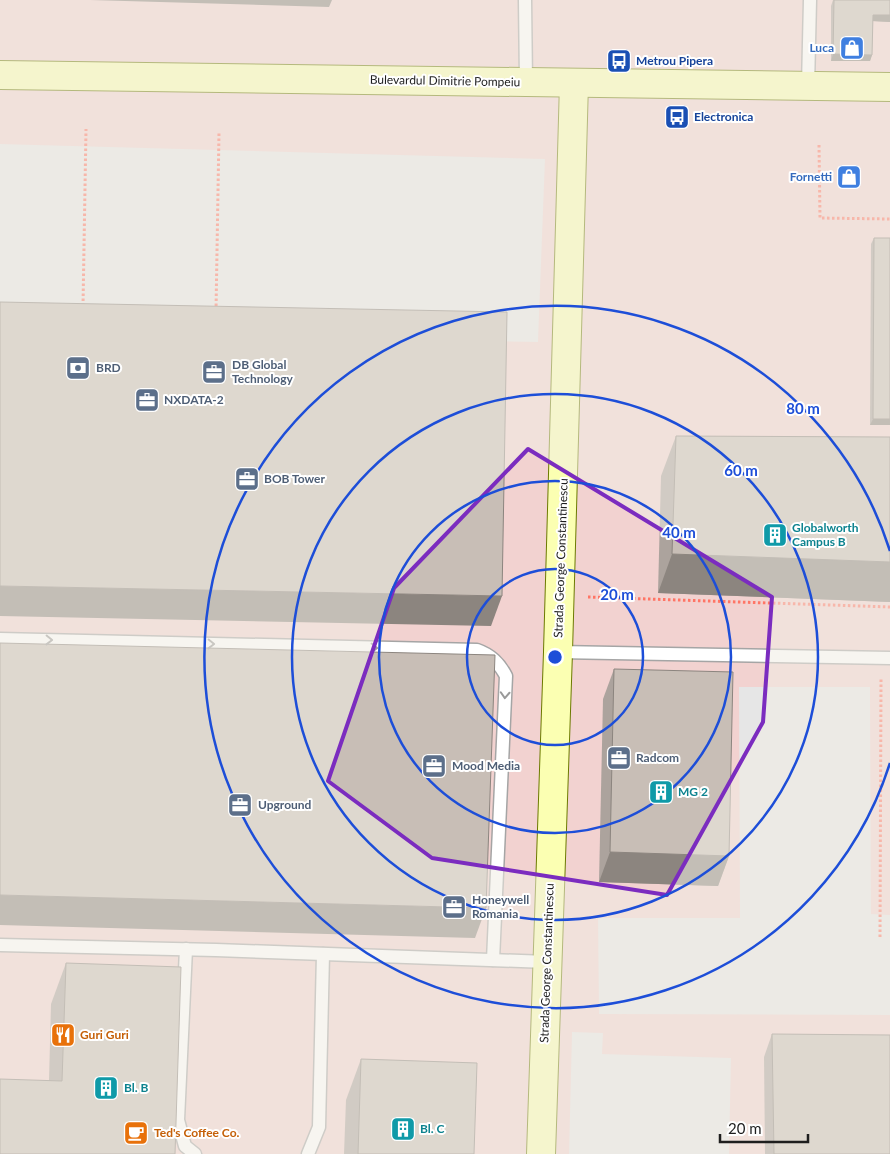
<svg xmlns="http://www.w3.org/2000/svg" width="890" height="1154" font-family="Lato,sans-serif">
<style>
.commercial{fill:#f2d2d0}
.parking{fill:#e6e6e6}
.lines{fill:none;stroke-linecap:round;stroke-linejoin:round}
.lane-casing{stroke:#a5a5a5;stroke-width:15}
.secondary-casing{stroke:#6c7a00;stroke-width:30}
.path{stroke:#ff7565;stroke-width:3;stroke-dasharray:2.5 2.5;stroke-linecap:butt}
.lane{stroke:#fff;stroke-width:12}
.secondary{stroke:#fbffb2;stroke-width:28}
.wall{fill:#aca39d}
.shaded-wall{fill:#8c857f}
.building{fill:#c8beb6;stroke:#8c857f}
.oneway{stroke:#9a9a9a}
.marked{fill:none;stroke:#7b2cbf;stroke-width:4;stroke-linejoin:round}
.ring{fill:none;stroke:#1d4ed8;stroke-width:2.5}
.labels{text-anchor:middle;stroke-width:4;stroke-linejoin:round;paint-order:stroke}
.shop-label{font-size:12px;font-weight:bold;fill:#366cbe;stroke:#fff;text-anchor:end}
.transit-label{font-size:12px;font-weight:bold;fill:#164399;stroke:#fff;text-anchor:start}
.street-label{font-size:12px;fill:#1e1e1e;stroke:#fff}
.service-label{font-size:12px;font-weight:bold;fill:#4e5e75;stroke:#fff;text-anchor:start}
.culture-label{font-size:12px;font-weight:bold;fill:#0d838f;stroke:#fff;text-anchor:start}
.food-label{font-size:12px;font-weight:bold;fill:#c56008;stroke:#fff;text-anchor:start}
.centre{fill:#1d4ed8;stroke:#fff;stroke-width:2.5}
.ring-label{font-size:15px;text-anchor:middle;font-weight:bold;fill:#1d4ed8;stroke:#fff;stroke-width:4;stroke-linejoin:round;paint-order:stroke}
</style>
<rect width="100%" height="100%" fill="#f0ece3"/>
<rect class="commercial" x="0" y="0" width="890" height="1154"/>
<g class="parking">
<polygon points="0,144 545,159 538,342 0,332"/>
<polygon points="739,687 870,687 871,914 890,915 890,1015 599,1014 598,918 740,918"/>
<polygon points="572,1032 603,1033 602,1054 731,1058 729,1154 569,1154"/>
</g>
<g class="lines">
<defs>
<g id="lane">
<polyline points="525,0 526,82"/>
<polyline points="808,86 810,0"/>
<path d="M 0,639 L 477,650 C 491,655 499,663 506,676 L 493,960"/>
<polyline points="558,652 890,658"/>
<polyline points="0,945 216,950 547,962"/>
<polyline points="186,949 178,1120 185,1146 195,1154"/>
<polyline points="308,1154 319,1127 323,954"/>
</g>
<g id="secondary">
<polyline points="0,75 890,87"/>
<polyline points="541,1154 558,652 574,83"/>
</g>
</defs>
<use href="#lane" class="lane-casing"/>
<use href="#secondary" class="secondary-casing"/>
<g class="path">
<polyline points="819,145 820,218 890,219"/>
<polyline points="83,306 86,129"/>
<polyline points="216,311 219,132"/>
<polyline points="588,597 890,607"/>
<polyline points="880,937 881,678"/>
</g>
<use href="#lane" class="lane"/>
<use href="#secondary" class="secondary"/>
</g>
<g class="wall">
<polygon points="833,0 890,0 890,22 873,21 872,55 870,61 831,61 831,6"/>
<polygon points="874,238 890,425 870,425 871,244"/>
<polygon points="676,436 890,437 890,602 658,593 661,476"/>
<polygon points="614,669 729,856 718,886 599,882 603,699"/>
<polygon points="66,963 175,1154 49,1081 51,1004"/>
<polygon points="772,1034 890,1154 765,1154 764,1057"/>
<polygon points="361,1059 474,1154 344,1154 346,1100"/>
</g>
<g class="shaded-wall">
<polygon points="90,0 332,0 329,7"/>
<polygon points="873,15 890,15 890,22 871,21"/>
<polygon points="833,54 872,55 870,61 831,61"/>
<polygon points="873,419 890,419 890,425 870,425"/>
<polygon points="672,554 890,562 890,602 658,593"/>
<polygon points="0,586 502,596 491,626 0,616"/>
<polygon points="610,852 729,856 718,886 599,882"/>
<polygon points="0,895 486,908 475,938 0,925"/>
</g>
<g class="building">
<polygon points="834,0 890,0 890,15 873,15 872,55 833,54"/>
<polygon points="874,238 890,238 890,419 873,419"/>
<polygon points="0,302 507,312 502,596 0,586"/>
<polygon points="676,436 890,437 890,562 672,554"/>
<polygon points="0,643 495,655 486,908 0,895"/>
<polygon points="614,669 733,672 729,856 610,852"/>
<polygon points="66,963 181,967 175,1154 0,1154 0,1079 62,1081"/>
<polygon points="772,1034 890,1035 890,1154 774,1154"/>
<polygon points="361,1059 477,1063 474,1154 358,1154"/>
</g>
<defs><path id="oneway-chevron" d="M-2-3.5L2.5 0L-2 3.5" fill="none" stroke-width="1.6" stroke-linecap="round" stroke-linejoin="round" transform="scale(1.25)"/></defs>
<g class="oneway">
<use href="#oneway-chevron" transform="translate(49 640) rotate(1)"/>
<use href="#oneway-chevron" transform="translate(211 644) rotate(1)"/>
<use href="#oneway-chevron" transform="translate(374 648) rotate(1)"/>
<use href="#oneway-chevron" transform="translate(505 695) rotate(93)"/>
</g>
<path d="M0 0H890V1154H0ZM 528,449 L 772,597 L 763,722 L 667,895 L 432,858 L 328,781 L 394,588 Z" fill="#f0ece3" fill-opacity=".55" fill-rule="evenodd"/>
<path class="marked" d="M 528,449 L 772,597 L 763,722 L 667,895 L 432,858 L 328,781 L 394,588 Z"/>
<g class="ring">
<circle cx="555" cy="657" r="88"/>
<circle cx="555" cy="657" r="176"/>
<circle cx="555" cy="657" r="263"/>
<path d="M890 763A351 351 0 1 1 890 551"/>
</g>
<defs>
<symbol id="shop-square" viewBox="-11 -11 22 22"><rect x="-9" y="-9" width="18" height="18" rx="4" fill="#3f7fe0" stroke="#fff"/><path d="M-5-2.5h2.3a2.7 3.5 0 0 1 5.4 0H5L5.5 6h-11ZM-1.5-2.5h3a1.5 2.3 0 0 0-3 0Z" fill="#fff"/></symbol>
<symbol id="bus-square" viewBox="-11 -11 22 22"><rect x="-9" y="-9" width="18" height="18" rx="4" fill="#1a4fb4" stroke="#fff"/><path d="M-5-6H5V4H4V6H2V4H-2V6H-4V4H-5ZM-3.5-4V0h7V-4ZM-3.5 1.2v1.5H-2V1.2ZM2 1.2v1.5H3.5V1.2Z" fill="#fff"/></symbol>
<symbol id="bank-square" viewBox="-11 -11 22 22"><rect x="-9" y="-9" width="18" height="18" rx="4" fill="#5c6f8a" stroke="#fff"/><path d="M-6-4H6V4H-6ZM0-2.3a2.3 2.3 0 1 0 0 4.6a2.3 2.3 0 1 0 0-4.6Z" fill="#fff"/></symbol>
<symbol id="office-square" viewBox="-11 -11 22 22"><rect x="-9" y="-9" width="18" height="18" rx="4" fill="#5c6f8a" stroke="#fff"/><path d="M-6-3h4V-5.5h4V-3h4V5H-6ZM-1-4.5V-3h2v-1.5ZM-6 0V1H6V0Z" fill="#fff"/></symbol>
<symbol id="building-square" viewBox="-11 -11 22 22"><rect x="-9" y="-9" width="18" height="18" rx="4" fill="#0f9aa8" stroke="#fff"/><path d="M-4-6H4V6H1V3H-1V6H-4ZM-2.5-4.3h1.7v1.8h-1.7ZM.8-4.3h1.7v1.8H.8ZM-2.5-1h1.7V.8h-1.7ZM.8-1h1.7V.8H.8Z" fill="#fff"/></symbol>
<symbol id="restaurant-square" viewBox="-11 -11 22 22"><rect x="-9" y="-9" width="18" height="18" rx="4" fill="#e8710a" stroke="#fff"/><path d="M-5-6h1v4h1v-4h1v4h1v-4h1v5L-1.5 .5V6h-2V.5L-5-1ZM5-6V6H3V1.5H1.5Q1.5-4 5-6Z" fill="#fff"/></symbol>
<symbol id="cafe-square" viewBox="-11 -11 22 22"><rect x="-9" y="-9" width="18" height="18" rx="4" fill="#e8710a" stroke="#fff"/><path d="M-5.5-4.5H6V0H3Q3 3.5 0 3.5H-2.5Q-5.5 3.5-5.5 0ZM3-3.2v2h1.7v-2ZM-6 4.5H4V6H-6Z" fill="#fff"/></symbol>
</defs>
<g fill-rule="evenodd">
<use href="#shop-square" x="838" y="34" width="28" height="28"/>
<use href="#bus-square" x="605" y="47" width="28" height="28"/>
<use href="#bus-square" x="663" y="103" width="28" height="28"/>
<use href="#shop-square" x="835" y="163" width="28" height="28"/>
<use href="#bank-square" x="64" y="354" width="28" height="28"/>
<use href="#office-square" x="200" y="358" width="28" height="28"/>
<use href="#office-square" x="133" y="386" width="28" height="28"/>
<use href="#office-square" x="233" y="465" width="28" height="28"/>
<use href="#building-square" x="761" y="521" width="28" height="28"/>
<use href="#office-square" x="605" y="744" width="28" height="28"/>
<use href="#office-square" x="420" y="752" width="28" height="28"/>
<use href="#building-square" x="647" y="778" width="28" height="28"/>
<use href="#office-square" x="226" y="791" width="28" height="28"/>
<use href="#office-square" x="440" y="893" width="28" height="28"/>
<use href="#restaurant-square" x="49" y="1021" width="28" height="28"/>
<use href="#building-square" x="92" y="1074" width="28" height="28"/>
<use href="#building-square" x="389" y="1115" width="28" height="28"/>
<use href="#cafe-square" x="122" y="1119" width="28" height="28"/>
</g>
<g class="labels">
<g class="shop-label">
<text x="834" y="52">Luca</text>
<text x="832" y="181">Fornetti</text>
</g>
<g class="transit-label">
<text x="636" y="65">Metrou Pipera</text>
<text x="694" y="121">Electronica</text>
</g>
<g class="street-label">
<text transform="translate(445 81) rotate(1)" y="4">Bulevardul Dimitrie Pompeiu</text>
<text transform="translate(561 558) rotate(-88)" y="4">Strada George Constantinescu</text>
<text transform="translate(547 963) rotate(-88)" y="4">Strada George Constantinescu</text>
</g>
<g class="service-label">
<text x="232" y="369">DB Global<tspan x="232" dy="14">Technology</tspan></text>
<text x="96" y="372">BRD</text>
<text x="164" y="404">NXDATA-2</text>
<text x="264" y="483">BOB Tower</text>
<text x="636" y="762">Radcom</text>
<text x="452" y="770">Mood Media</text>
<text x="258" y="809">Upground</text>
<text x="472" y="904">Honeywell<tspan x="472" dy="14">Romania</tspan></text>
</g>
<g class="culture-label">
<text x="792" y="532">Globalworth<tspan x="792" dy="14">Campus B</tspan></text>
<text x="678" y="796">MG 2</text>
<text x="124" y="1092">Bl. B</text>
<text x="420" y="1133">Bl. C</text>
</g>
<g class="food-label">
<text x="80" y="1039">Guri Guri</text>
<text x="154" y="1137">Ted's Coffee Co.</text>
</g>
</g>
<circle cx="555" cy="657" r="8" class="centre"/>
<g class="ring-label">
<text x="803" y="414">80 m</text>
<text x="741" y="476">60 m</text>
<text x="679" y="538">40 m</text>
<text x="617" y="600">20 m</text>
</g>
<path d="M720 1134v8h88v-8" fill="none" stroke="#1e1e1e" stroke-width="2.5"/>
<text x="728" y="1134" font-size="15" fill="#1e1e1e" stroke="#ffffff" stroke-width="4" paint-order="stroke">20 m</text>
</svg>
